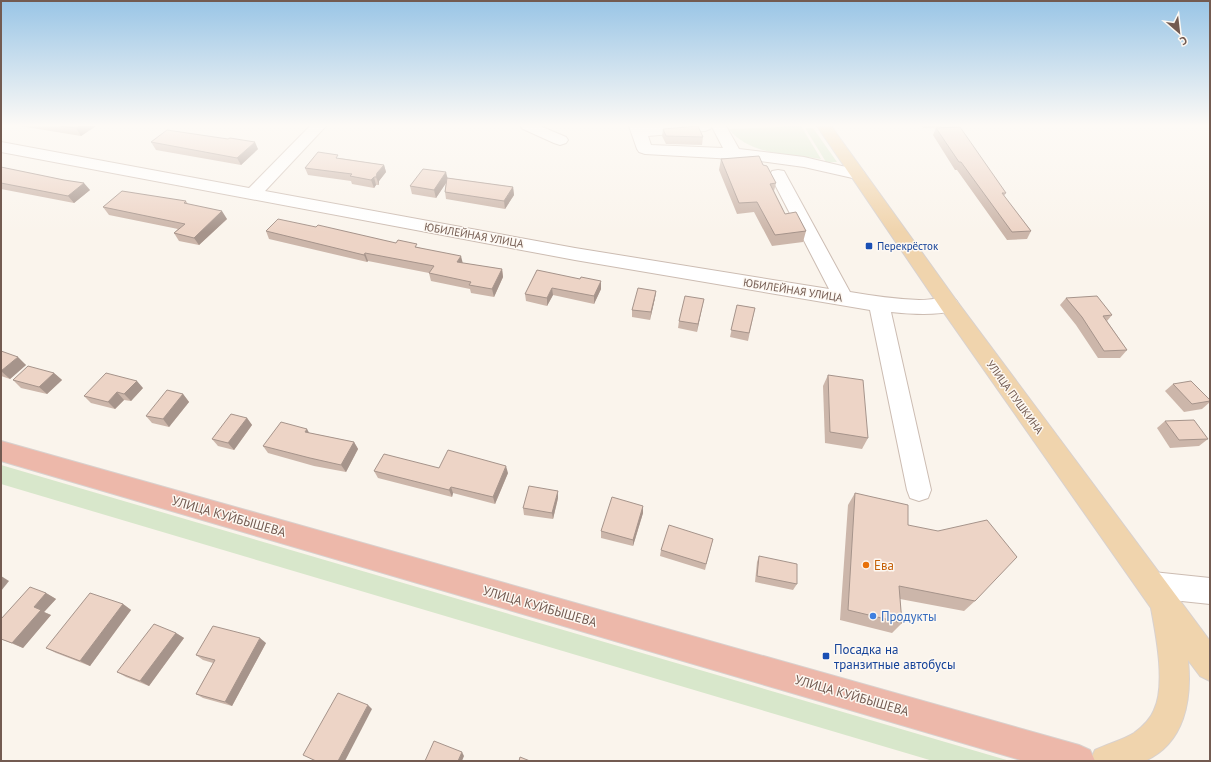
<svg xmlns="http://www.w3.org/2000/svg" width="1211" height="762" font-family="'PT Sans',sans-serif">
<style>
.green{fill:#d8e7cb}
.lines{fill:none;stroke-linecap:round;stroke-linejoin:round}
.minor-casing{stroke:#ccbcb2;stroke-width:2}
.major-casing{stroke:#d8d1ce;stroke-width:2}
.highway-casing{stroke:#d8d1ce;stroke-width:2}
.minor{fill:#fff;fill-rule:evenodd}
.major{fill:#f0d4ad;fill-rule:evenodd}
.highway{fill:#edb8aa;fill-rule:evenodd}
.wall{fill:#ccb6aa}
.shaded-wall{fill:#a6948b}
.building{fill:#edd4c6;stroke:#a6948b}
.transit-dot{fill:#1a4fb4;stroke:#fdf8f2;stroke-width:1.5}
.food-dot{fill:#e8710a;stroke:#fdf8f2;stroke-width:1.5}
.shop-dot{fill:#3f7fe0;stroke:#fdf8f2;stroke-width:1.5}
.labels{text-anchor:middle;stroke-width:3;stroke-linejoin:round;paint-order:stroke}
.street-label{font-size:11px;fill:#735b51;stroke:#fdf8f2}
.transit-label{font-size:11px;fill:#164399;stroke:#fdf8f2;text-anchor:start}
.near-street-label{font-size:13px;fill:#735b51;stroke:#fdf8f2}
.near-food-label{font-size:13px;fill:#c56008;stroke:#fdf8f2;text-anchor:start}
.near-shop-label{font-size:13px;fill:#366cbe;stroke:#fdf8f2;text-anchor:start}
.near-transit-label{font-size:13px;fill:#164399;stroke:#fdf8f2;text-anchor:start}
</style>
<rect width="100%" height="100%" fill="#faf4ec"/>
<g class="green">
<path d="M 801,126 L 821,159 C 791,155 749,155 729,129 Z"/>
<polygon points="805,128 813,128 837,162 826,162"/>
<polygon points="1,465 1010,761 933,761 1,484"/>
</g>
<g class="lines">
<defs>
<g id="minor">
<path d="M 310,126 L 326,126 L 265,191 L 575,248 L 829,289 L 770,175 L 772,171 L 778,170 L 784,171 L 850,292 C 873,296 896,299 919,300 C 931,300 944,296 956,300 L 959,305 L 956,310 C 935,316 912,314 891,312 L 931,490 L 928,498 L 919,501 L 910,498 L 907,490 L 870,310 L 575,260 L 1,152 L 1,142 L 249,188 Z"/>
<polygon points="520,126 540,126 566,137 568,140 566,143 560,145 554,143 523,129"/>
<path d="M 629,126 L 726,126 L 739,149 L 804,157 L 863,171 L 865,174 L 863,177 L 857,179 L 804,167 L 752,160 L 645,154 L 639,152 L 637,149 ZM 712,127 L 723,148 L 651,145 L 648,136 L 705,131 L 710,129 Z"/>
<polygon points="1153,572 1210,578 1210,604 1153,598 1143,594 1139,585 1143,576"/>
</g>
<path id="major" d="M 817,126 L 831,126 L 956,300 L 1210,641 L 1210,681 L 1200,676 L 1188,660 C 1192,700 1185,743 1145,761 L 1090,761 L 1095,750 C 1107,744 1123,740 1134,733 C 1142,727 1150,720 1154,710 C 1166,685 1156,635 1151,608 L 942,310 Z"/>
<polygon id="highway" points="1,441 1079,745 1090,750 1095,761 1024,761 1,461"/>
</defs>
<use href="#minor" class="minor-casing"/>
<use href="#major" class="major-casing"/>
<use href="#highway" class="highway-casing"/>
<use href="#minor" class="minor"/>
<use href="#major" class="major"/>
<use href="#highway" class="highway"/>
</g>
<g class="wall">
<polygon points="20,126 96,126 81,136"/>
<polygon points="922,126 942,126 941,127 923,128"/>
<polygon points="936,128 1006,193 1004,196 1031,231 1027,239 1007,240 957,170 955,170 933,135"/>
<polygon points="663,129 703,137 702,145 666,144 662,136"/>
<polygon points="151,142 258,149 241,165 156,150"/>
<polygon points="339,158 384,165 386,172 379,181 379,185 376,185 374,188 352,184 351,181 308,175 305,168"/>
<polygon points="721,159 763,165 776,183 774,191 785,214 806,231 803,242 772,246 754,212 737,214 719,170"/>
<polygon points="1,167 90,190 74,203 1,189"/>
<polygon points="448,178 513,187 514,195 505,209 446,199 445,192 446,183 436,198 412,194 410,186"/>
<polygon points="186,201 188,204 227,219 199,245 179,241 174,233 178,229 109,215 103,207"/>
<polygon points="266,231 396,243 418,247 462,263 502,269 503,277 494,297 471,293 470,289 431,281 429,273 368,261 367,262 269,239"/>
<polygon points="537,270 601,289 594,304 553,295 547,306 526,301 525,294"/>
<polygon points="656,291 655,298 650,320 632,317 632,310"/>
<polygon points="1066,298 1112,315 1107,321 1127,350 1120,358 1098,358 1076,325 1060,305"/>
<polygon points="704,299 697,332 678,328 679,321"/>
<polygon points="737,305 755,308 748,341 730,337"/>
<polygon points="1,351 26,365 10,379 1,376"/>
<polygon points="54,373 62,380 47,394 21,388 13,380"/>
<polygon points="828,375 868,438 862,449 825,443 823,386"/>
<polygon points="1173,384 1210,400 1210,402 1202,409 1184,412 1165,391"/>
<polygon points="143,388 131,401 124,400 115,409 91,403 84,396"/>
<polygon points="183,394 189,402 169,427 152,423 146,416"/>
<polygon points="247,418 252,425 234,450 218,446 212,439"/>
<polygon points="1165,421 1208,439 1199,446 1170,448 1157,428"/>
<polygon points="310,433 354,442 358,449 346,472 314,466 268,453 263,446"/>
<polygon points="439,468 508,473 495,504 453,493 452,497 378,478 374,471"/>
<polygon points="855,493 908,525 975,601 964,611 900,599 902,623 892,633 840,620 848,505"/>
<polygon points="558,498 553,519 524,515 523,508"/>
<polygon points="643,506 643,513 633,546 601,538 601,531"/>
<polygon points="713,539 705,570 660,556 661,550"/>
<polygon points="759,556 797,584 793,590 755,582 757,562"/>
<polygon points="46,593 56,599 44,612 51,615 23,648 1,639 1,619"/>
<polygon points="123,604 131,610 90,666 56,653 46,648"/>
<polygon points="176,633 184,638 149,686 126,677 117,672"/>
<polygon points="266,643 232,706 203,698 196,694 213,663 203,660 196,655"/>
</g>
<g class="shaded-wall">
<polygon points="80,126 96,126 81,136 76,128"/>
<polygon points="255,142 258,149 241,165 237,158"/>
<polygon points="384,165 386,172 379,181 379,185 376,177 377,173"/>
<polygon points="446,172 448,180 436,198 434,190"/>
<polygon points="374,177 376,185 374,188 371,180"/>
<polygon points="84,183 90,190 74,203 68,196"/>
<polygon points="513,187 514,195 505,209 504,201"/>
<polygon points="222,211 227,219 199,245 194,238"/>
<polygon points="365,253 368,261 367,262 364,255"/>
<polygon points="461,256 463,264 457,262"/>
<polygon points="502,269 503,277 494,297 492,289"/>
<polygon points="601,281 601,289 594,304 594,296"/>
<polygon points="552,288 553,295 547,306 547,298"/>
<polygon points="656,291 655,298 650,320 651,312"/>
<polygon points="704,299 702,307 697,332 698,324"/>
<polygon points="18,357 26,365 10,379 1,371"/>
<polygon points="54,373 62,380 47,394 39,387"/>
<polygon points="137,381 143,388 131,401 124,394"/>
<polygon points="117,392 124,400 115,409 108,402"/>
<polygon points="183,394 189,402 169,427 163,419"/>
<polygon points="247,418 252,425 234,450 228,443"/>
<polygon points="307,429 311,436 305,432"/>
<polygon points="354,442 358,449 346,472 341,465"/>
<polygon points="506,466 508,473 495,504 493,497"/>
<polygon points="451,487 453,493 452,497 449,490"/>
<polygon points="558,491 558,498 553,519 552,513"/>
<polygon points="643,506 643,513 633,546 633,540"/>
<polygon points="1,576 9,581 1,591"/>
<polygon points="46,593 56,599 44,612 51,615 23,648 12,643 34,607"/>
<polygon points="123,604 131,610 90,666 80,661"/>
<polygon points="176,633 184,638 149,686 140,681"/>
<polygon points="260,638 266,643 232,706 225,702"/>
<polygon points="368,705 372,709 345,761 338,761"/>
<polygon points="462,752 464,756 462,761 458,761"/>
</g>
<g class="building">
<polygon points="60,126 80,126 76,128"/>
<polygon points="698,126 703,137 666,136 663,129"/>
<polygon points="960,127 1006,193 1002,193 1031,231 1012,232 961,162 959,162 936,128"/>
<polygon points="167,130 228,139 230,138 255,142 237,158 151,142"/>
<polygon points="318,152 338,155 336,158 384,165 377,173 376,177 374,177 371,180 350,176 352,174 305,168"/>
<polygon points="759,156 763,165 767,166 776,183 770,184 785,214 796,212 806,231 775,235 757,202 739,203 721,159"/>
<polygon points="1,167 64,180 84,183 68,196 1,183"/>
<polygon points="423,169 446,172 434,190 410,186"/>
<polygon points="447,178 513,187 504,201 445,192"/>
<polygon points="122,191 186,201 184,203 222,211 194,238 174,233 185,224 103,207"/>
<polygon points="278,219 316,227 318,225 396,243 398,240 417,244 415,247 461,256 457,262 502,269 492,289 469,285 471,282 429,273 434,266 365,253 364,255 266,231"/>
<polygon points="537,270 580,279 581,277 601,281 594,296 552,288 547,298 525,294"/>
<polygon points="638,288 656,291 651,312 632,310"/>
<polygon points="685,296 704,299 698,324 679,321"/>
<polygon points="1097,296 1112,315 1103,316 1127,350 1104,351 1082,317 1066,298"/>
<polygon points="737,305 755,308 749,333 731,330"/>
<polygon points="1,351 18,357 1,371"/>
<polygon points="28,366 54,373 39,387 13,380"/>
<polygon points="106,373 137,381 124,394 117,392 108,402 84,396"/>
<polygon points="828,375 863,380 868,438 830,432"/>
<polygon points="1191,381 1210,400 1210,401 1192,404 1173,384"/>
<polygon points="167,390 183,394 163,419 146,416"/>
<polygon points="231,414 247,418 228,443 212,439"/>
<polygon points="1194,420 1208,439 1179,440 1165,421"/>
<polygon points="281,422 307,429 305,432 354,442 341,465 310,458 263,446"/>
<polygon points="448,450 506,466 493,497 451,487 449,490 374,471 384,454 439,468"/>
<polygon points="529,486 558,491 552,513 523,508"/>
<polygon points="855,493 908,505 908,525 938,531 987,520 1017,557 975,601 899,586 902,623 848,610"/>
<polygon points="612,497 643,506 633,540 601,531"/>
<polygon points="669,525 713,539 706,564 661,550"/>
<polygon points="759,556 797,564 797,584 757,576"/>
<polygon points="30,587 46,593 34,607 41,610 12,643 1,639 1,619"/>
<polygon points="90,593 123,604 80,661 46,648"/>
<polygon points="154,624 176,633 140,681 117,672"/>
<polygon points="213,626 260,638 225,702 196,694 215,660 196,655"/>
<polygon points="338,693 368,705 338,761 316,761 303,755"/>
<polygon points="434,741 462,752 458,761 425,761"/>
<polygon points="520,757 530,761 519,761"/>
</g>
<linearGradient id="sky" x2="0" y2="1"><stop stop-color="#99c5e6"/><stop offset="0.54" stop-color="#fdfaf6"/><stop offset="1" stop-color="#fdfaf6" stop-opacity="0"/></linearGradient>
<rect width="1211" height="232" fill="url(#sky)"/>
<g class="transit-dot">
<rect x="865" y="242" width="8" height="8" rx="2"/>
<rect x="822" y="652" width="8" height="8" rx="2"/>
</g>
<circle class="food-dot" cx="866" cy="565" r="4"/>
<circle class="shop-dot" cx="873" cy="616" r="4"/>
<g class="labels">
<g class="street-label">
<text transform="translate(474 235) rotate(10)" y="4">ЮБИЛЕЙНАЯ УЛИЦА</text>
<text transform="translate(793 290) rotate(9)" y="4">ЮБИЛЕЙНАЯ УЛИЦА</text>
<text transform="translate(1015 397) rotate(54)" y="4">УЛИЦА ПУШКИНА</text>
</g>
<g class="transit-label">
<text x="877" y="250">Перекрёсток</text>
</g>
<g class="near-street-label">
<text transform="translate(229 516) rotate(16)" y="5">УЛИЦА КУЙБЫШЕВА</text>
<text transform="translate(540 606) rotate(16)" y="5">УЛИЦА КУЙБЫШЕВА</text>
<text transform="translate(852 695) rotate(16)" y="5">УЛИЦА КУЙБЫШЕВА</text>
</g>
<g class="near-food-label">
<text x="874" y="570">Ева</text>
</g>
<g class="near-shop-label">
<text x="881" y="621">Продукты</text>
</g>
<g class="near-transit-label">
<text x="834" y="654">Посадка на<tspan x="834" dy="15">транзитные автобусы</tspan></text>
</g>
</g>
<rect width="1211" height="762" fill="none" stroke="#735b51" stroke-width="4"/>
<g transform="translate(1179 32) rotate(152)" stroke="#fdf8f2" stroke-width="3" paint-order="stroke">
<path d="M0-3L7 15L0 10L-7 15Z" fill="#735b51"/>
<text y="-6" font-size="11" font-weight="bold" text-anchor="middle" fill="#735b51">С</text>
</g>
</svg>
